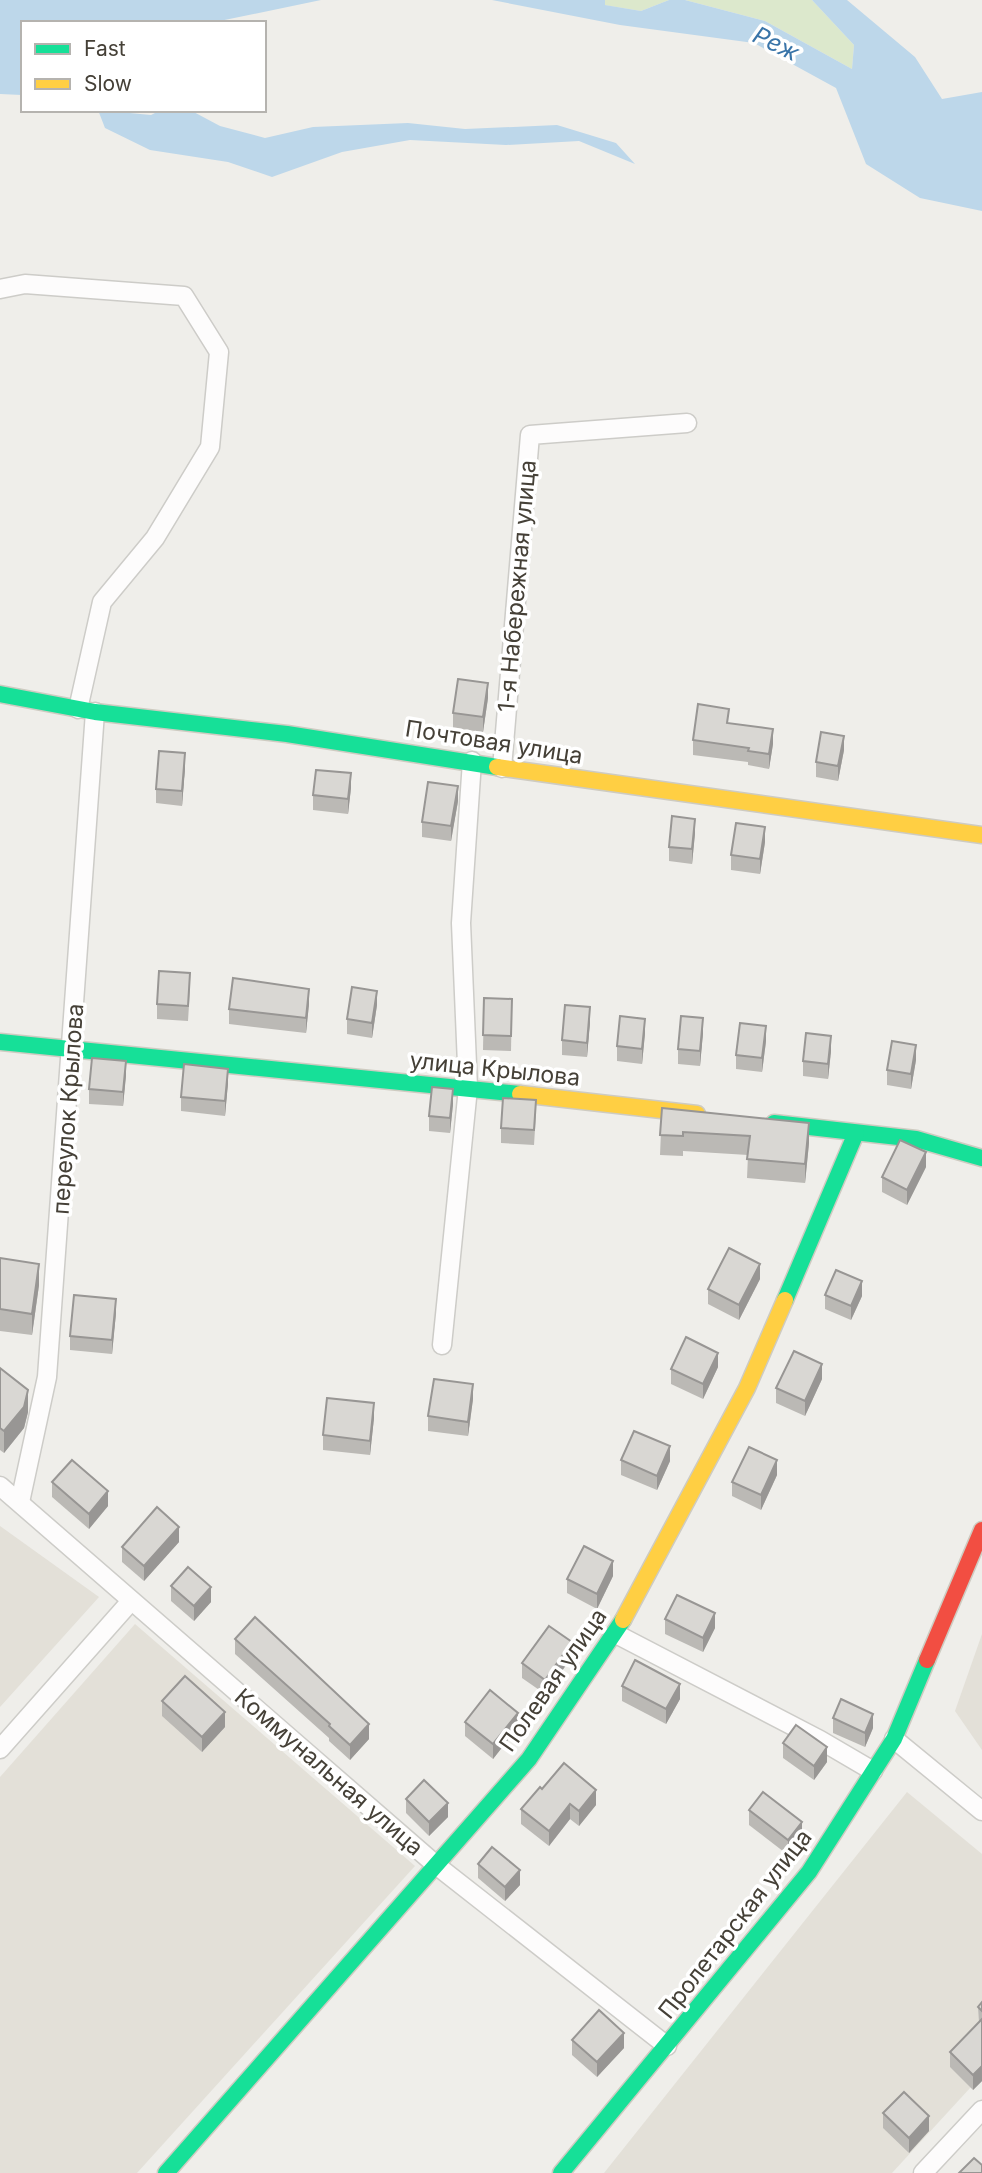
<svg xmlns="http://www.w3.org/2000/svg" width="982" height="2173" font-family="Inter,sans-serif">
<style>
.residential{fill:#e3e0d8}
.green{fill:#dce8cc}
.water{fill:#bdd7ea}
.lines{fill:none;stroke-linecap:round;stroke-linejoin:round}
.street-casing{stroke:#cdccc8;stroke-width:21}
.fast-casing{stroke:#cecbc1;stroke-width:19}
.slow-casing{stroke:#cecbc1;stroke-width:19}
.jam-casing{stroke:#cecbc1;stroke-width:19}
.street{stroke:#fdfcfc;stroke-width:18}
.fast{stroke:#16e098;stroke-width:16}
.slow{stroke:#ffcf43;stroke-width:16}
.jam{stroke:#f24e42;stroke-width:16}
.wall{fill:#bbb9b5}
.shaded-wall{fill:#989694}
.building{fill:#d9d7d3;stroke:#989694;stroke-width:2}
.labels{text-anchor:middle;stroke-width:7;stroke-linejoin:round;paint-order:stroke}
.street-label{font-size:23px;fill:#454037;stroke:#fff}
.water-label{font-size:24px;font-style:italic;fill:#3974a8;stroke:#fff}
</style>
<rect width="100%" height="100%" fill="#efeeea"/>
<g class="residential">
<polygon points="0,1526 99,1597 0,1707"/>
<polygon points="135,1624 415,1866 137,2173 0,2173 0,1777"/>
<polygon points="982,1634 982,1750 955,1711"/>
<polygon points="907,1792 982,1854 982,2075 892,2173 604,2173"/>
</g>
<g class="green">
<polygon points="605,0 669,0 641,11 604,5"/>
<polygon points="685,0 812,0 854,45 852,69 765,21"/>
</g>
<g class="water">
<polygon points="0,0 321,0 210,23 23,23 22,95 0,94"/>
<polygon points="492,0 605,0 605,5 641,11 669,0 685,0 765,21 852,69 854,45 812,0 847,0 915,57 942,99 982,92 982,211 920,198 866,164 836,88 754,43 620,25"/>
<polygon points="98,110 151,115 161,110 190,110 220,126 265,138 313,127 408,123 465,129 557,125 616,143 635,164 579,141 506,145 410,140 342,152 272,177 228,162 150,150 105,128"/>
</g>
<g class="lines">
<defs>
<g id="street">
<polyline points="0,289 25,284 184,296 219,352 210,447 155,538 102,602 78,709"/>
<polyline points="502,768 530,435 687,423"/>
<polyline points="442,1345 468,1088 461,923 472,761"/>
<polyline points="0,1486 436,1865 667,2046"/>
<polyline points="20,1502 47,1377 95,712"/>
<polyline points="616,1634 820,1740 873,1771"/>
<polyline points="894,1739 982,1811"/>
<polyline points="0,1749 131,1601"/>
<polyline points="923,2173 982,2110"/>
</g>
<g id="fast">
<polyline points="0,694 95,712 287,734 497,767"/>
<polyline points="0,1042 520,1094"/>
<polyline points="774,1123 916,1139 982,1158"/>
<polyline points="785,1300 856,1133"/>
<polyline points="166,2173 529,1759 623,1620"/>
<polyline points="561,2173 809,1872 894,1739 927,1660"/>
</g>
<g id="slow">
<polyline points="497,767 982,835"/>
<polyline points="520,1094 697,1114"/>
<polyline points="623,1620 747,1388 785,1300"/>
</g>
<polyline id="jam" points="927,1660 982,1530"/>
</defs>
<use href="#street" class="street-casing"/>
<use href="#fast" class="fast-casing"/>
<use href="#slow" class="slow-casing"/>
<use href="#jam" class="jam-casing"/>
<use href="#street" class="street"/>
<use href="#fast" class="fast"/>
<use href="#slow" class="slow"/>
<use href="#jam" class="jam"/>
</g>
<g class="wall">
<polygon points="488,698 483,732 453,728 453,713"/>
<polygon points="729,723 773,744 769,769 748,765 748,762 693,755 693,740"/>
<polygon points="844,750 838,781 816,777 816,762"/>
<polygon points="185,768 182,806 156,803 156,789"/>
<polygon points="351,788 348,814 313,810 313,795"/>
<polygon points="458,801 451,841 422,837 422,822"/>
<polygon points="695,833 692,864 669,861 669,847"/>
<polygon points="765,842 760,874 731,870 731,855"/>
<polygon points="190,988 188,1021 157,1019 157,1004"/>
<polygon points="484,998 512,999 511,1051 483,1050"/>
<polygon points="309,1004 306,1033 229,1024 229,1009"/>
<polygon points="377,1005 372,1038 347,1034 347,1019"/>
<polygon points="590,1022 587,1057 562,1055 562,1040"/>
<polygon points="645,1033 642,1064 617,1061 617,1046"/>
<polygon points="703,1033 700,1066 678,1064 678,1049"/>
<polygon points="766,1041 762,1072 736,1069 736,1055"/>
<polygon points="831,1051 828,1079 803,1076 803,1061"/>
<polygon points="916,1060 911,1089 887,1085 887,1070"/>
<polygon points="126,1075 123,1106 89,1104 89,1089"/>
<polygon points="228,1083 225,1116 181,1111 181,1097"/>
<polygon points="453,1104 450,1133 429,1131 429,1116"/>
<polygon points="662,1108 809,1143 805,1183 747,1178 748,1155 683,1151 683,1156 660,1155"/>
<polygon points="536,1114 534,1145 501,1143 501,1128"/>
<polygon points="926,1167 907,1205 882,1192 882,1177"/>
<polygon points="0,1258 39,1285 32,1335 0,1331"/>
<polygon points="760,1279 739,1320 708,1304 708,1289"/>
<polygon points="825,1295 862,1296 851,1320 825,1309"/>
<polygon points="116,1313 112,1354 70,1350 70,1336"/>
<polygon points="718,1367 703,1399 671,1384 671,1369"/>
<polygon points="0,1368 28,1412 24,1428 4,1453 0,1450"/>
<polygon points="822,1379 805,1416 776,1403 776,1388"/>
<polygon points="473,1399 468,1436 428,1431 428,1416"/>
<polygon points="374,1418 370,1455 323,1450 323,1435"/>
<polygon points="621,1460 670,1461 657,1490 621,1475"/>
<polygon points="777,1475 761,1510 732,1496 732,1482"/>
<polygon points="52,1482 108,1506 89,1529 52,1497"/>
<polygon points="179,1542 144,1581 122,1562 122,1547"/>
<polygon points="613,1576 597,1609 567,1593 567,1579"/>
<polygon points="171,1586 211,1602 194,1621 171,1601"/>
<polygon points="665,1619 715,1628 703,1652 665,1634"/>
<polygon points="235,1639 369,1739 350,1760 329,1741 329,1738 235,1654"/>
<polygon points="572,1657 545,1694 522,1678 522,1663"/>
<polygon points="622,1686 680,1699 666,1724 622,1701"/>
<polygon points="162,1701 225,1727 202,1752 162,1716"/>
<polygon points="833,1718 873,1728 865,1747 833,1733"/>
<polygon points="465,1722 518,1727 493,1759 465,1736"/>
<polygon points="783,1743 827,1762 814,1780 783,1758"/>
<polygon points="542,1789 596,1805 579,1826 570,1819 549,1846 521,1824 521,1809"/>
<polygon points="406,1799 448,1817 429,1836 406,1813"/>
<polygon points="749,1810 802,1836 788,1855 749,1825"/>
<polygon points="478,1864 520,1885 505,1901 478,1878"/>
<polygon points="982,2002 982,2081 973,2090 950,2067 950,2052 979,2022 978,2007"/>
<polygon points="572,2040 624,2048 597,2077 572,2055"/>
<polygon points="883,2113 929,2131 909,2153 883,2128"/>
</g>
<g class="shaded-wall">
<polygon points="488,683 488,698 483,732 483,717"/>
<polygon points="773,729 773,744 769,769 769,754"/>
<polygon points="844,736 844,750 838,781 838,766"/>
<polygon points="185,753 185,768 182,806 182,791"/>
<polygon points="351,773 351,788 348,814 348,799"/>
<polygon points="458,786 458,801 451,841 451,826"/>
<polygon points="695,819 695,833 692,864 692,849"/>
<polygon points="765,827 765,842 760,874 760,859"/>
<polygon points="309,989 309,1004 306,1033 306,1018"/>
<polygon points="377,991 377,1005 372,1038 372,1023"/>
<polygon points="590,1007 590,1022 587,1057 587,1043"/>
<polygon points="703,1018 703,1033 700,1066 700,1051"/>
<polygon points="645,1019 645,1033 642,1064 642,1049"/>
<polygon points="766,1026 766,1041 762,1072 762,1058"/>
<polygon points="831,1036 831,1051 828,1079 828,1064"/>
<polygon points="916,1045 916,1060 911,1089 911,1074"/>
<polygon points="126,1061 126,1075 123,1106 123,1092"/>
<polygon points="228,1069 228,1083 225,1116 225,1101"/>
<polygon points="453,1089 453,1104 450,1133 450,1118"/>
<polygon points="809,1123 809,1143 805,1183 805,1164"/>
<polygon points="926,1152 926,1167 907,1205 907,1190"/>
<polygon points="39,1264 39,1285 32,1335 32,1314"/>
<polygon points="760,1264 760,1279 739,1320 739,1305"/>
<polygon points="862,1281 862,1296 851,1320 851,1306"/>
<polygon points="116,1299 116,1313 112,1354 112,1340"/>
<polygon points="718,1353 718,1367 703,1399 703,1384"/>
<polygon points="822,1364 822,1379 805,1416 805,1401"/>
<polygon points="473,1384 473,1399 468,1436 468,1422"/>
<polygon points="28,1390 28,1412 24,1428 4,1453 4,1431"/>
<polygon points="374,1403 374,1418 370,1455 370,1441"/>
<polygon points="670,1446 670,1461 657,1490 657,1476"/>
<polygon points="777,1460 777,1475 761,1510 761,1495"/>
<polygon points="108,1491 108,1506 89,1529 89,1514"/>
<polygon points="179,1527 179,1542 144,1581 144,1566"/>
<polygon points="613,1561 613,1576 597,1609 597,1594"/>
<polygon points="211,1587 211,1602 194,1621 194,1606"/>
<polygon points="715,1613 715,1628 703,1652 703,1638"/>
<polygon points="572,1642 572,1657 545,1694 545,1680"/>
<polygon points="680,1684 680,1699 666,1724 666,1709"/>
<polygon points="225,1712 225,1727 202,1752 202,1737"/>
<polygon points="518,1713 518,1727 493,1759 493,1744"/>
<polygon points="873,1714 873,1728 865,1747 865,1733"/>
<polygon points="369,1724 369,1739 350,1760 350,1745"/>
<polygon points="827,1747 827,1762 814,1780 814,1766"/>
<polygon points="596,1790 596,1805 579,1826 579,1811"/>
<polygon points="448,1803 448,1817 429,1836 429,1822"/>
<polygon points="570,1804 570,1819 549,1846 549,1831"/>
<polygon points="802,1822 802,1836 788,1855 788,1840"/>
<polygon points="520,1870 520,1885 505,1901 505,1887"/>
<polygon points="624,2033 624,2048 597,2077 597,2062"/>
<polygon points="982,2066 982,2081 973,2090 973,2075"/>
<polygon points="929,2116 929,2131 909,2153 909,2138"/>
</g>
<g class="building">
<polygon points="458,679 488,683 483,717 453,713"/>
<polygon points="698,704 729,709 727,723 773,729 769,754 748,751 749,748 693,740"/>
<polygon points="821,732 844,736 838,766 816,762"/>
<polygon points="159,751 185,753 182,791 156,789"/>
<polygon points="316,770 351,773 348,799 313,795"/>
<polygon points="428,782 458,786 451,826 422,822"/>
<polygon points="672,816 695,819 692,849 669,847"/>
<polygon points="736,823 765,827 760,859 731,855"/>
<polygon points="159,971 190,973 188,1006 157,1004"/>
<polygon points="233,978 309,989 306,1018 229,1009"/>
<polygon points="352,987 377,991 372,1023 347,1019"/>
<polygon points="484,998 512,999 511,1036 483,1035"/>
<polygon points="565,1005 590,1007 587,1043 562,1040"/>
<polygon points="620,1016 645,1019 642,1049 617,1046"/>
<polygon points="681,1016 703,1018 700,1051 678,1049"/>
<polygon points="740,1023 766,1026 762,1058 736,1055"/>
<polygon points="806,1033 831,1036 828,1064 803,1061"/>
<polygon points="892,1041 916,1045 911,1074 887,1070"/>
<polygon points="92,1058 126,1061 123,1092 89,1089"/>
<polygon points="184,1064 228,1069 225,1101 181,1097"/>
<polygon points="432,1087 453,1089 450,1118 429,1116"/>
<polygon points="503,1098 536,1100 534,1130 501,1128"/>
<polygon points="662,1108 809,1123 805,1164 747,1159 750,1136 683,1132 683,1136 660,1135"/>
<polygon points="900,1140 926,1152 907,1190 882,1177"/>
<polygon points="729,1248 760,1264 739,1305 708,1289"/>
<polygon points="0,1258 39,1264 32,1314 0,1309"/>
<polygon points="836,1270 862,1281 851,1306 825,1295"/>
<polygon points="74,1295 116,1299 112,1340 70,1336"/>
<polygon points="686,1337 718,1353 703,1384 671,1369"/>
<polygon points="794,1351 822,1364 805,1401 776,1388"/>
<polygon points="0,1368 28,1390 24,1407 4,1431 0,1428"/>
<polygon points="434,1379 473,1384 468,1422 428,1416"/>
<polygon points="327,1398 374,1403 370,1441 323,1435"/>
<polygon points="634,1431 670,1446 657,1476 621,1460"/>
<polygon points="749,1447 777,1460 761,1495 732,1482"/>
<polygon points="72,1460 108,1491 89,1514 52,1482"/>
<polygon points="157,1507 179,1527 144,1566 122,1547"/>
<polygon points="584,1546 613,1561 597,1594 567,1579"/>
<polygon points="188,1567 211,1587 194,1606 171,1586"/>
<polygon points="677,1595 715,1613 703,1638 665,1619"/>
<polygon points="255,1617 369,1724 350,1745 329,1726 330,1724 235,1639"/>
<polygon points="549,1626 572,1642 545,1680 522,1663"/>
<polygon points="635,1660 680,1684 666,1709 622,1686"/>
<polygon points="185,1676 225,1712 202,1737 162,1701"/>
<polygon points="490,1690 518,1713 493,1744 465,1722"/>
<polygon points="841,1699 873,1714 865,1733 833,1718"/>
<polygon points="796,1725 827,1747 814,1766 783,1743"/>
<polygon points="564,1763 596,1790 579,1811 570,1804 549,1831 521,1809 540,1787 542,1789"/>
<polygon points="424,1780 448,1803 429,1822 406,1799"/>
<polygon points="763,1792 802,1822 788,1840 749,1810"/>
<polygon points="492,1847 520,1870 505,1887 478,1864"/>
<polygon points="982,2002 982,2011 978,2007"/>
<polygon points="599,2010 624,2033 597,2062 572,2040"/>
<polygon points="982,2019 982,2066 973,2075 950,2052"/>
<polygon points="904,2092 929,2116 909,2138 883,2113"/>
<polygon points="974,2158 982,2165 982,2173 959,2173"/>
</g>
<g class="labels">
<g class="street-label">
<text transform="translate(517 586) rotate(-85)" y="8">1-я Набережная улица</text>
<text transform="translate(494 742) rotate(9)" y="8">Почтовая улица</text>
<text transform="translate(495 1069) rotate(6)" y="8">улица Крылова</text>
<text transform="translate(68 1109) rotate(-86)" y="8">переулок Крылова</text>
<text transform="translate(553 1680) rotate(-55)" y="8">Полевая улица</text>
<text transform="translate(329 1772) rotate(41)" y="8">Коммунальная улица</text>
<text transform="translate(735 1924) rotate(-52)" y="8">Пролетарская улица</text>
</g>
<g class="water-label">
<text transform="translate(776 44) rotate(26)" y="8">Реж</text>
</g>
</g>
<rect x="21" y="21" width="245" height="91" fill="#ffffff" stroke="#b5b3af" stroke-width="2"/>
<rect x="35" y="44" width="35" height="10" fill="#16e098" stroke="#b5b3af" stroke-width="2"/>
<text x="84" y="56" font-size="21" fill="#454037">Fast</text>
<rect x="35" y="79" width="35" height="10" fill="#ffcf43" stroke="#b5b3af" stroke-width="2"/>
<text x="84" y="91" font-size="21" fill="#454037">Slow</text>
</svg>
